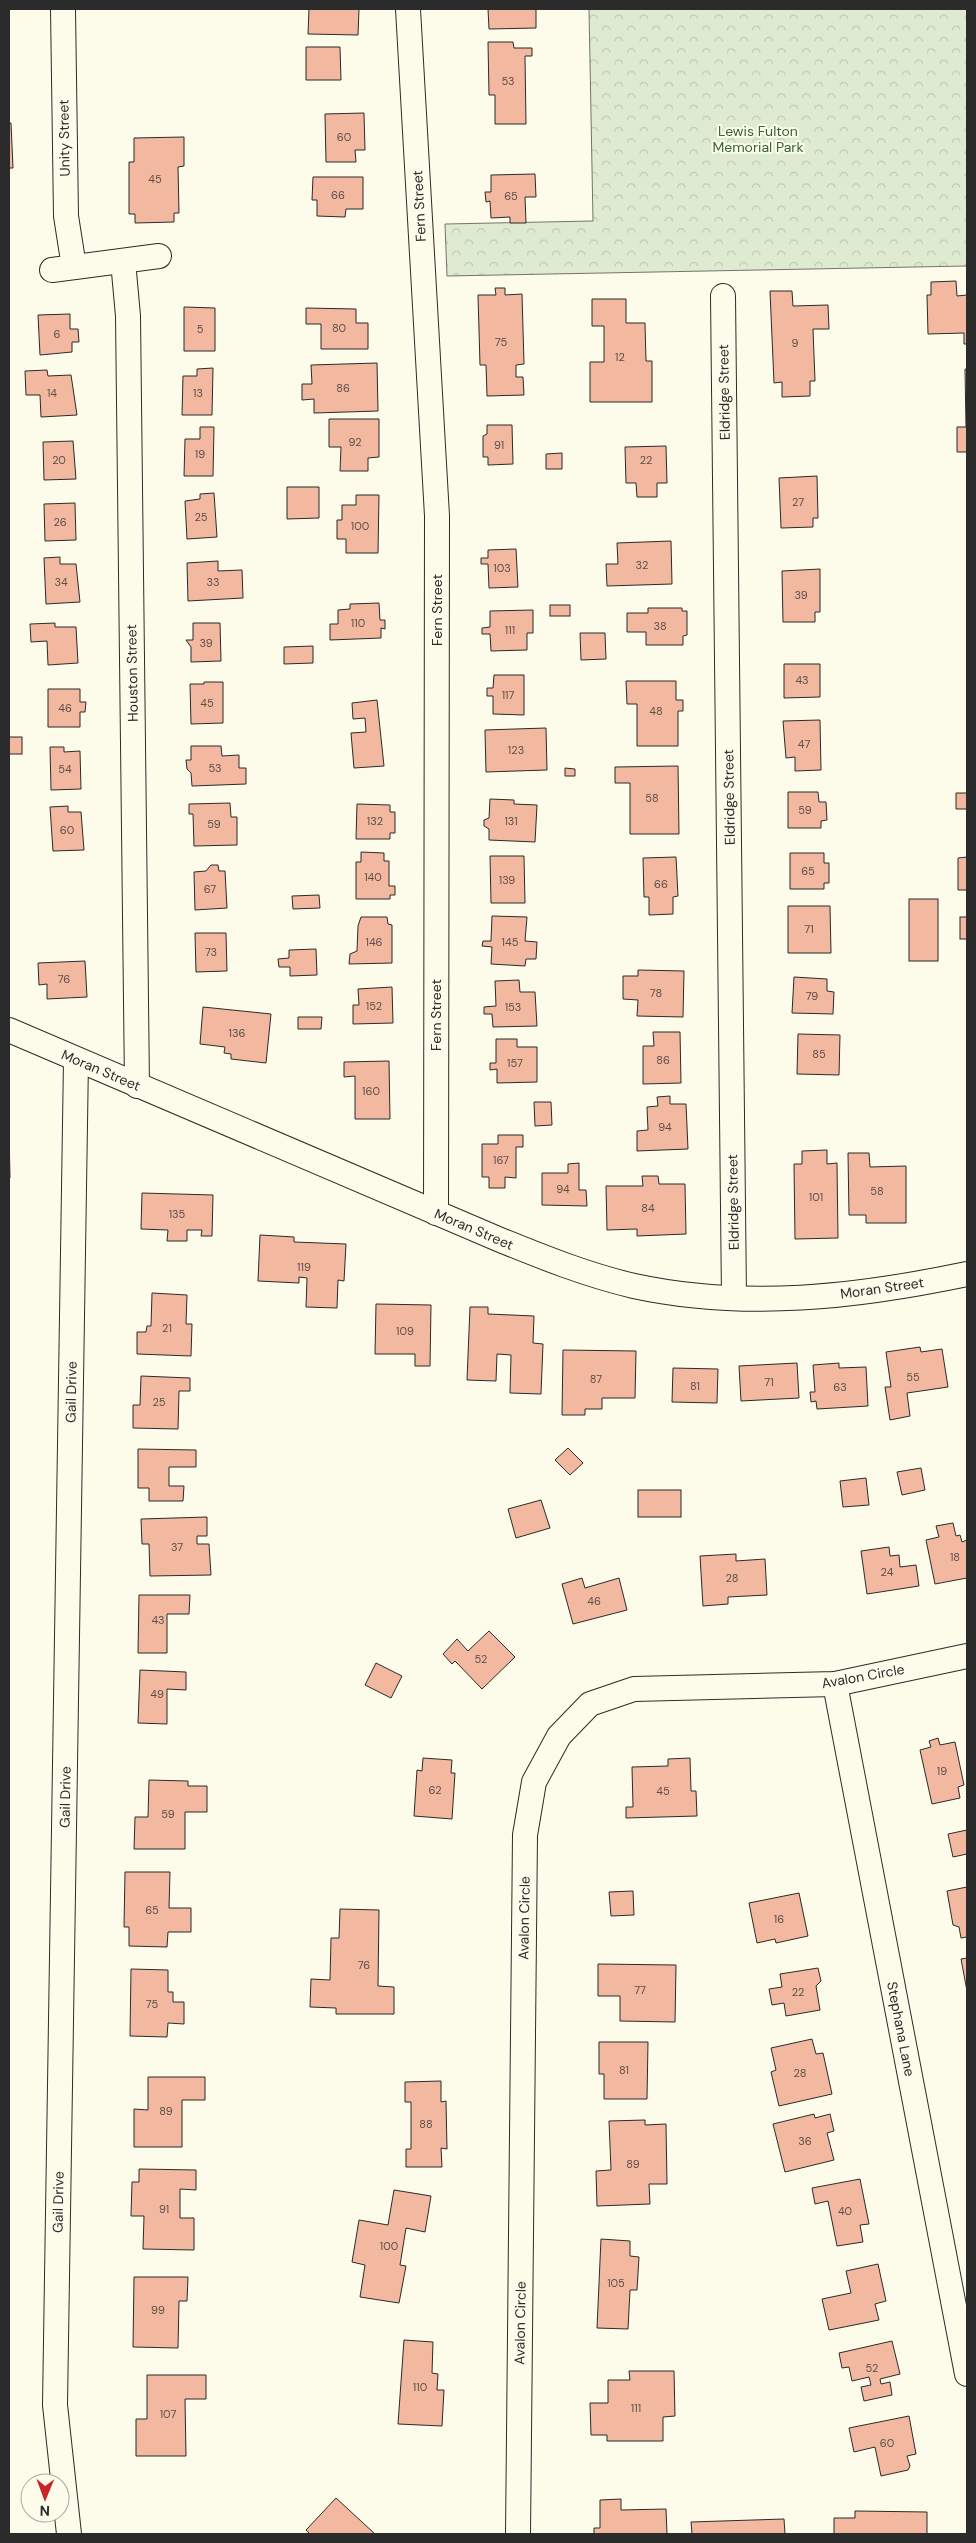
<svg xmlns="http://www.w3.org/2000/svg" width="976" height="2543" font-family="'DM Sans',sans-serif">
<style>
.park{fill:url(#park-crowns);stroke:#74746e}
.building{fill:#f2b8a0;stroke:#2b2b2b}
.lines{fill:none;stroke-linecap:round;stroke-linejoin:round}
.minor-casing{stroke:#2b2b2b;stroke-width:26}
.minor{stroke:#fdfbea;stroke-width:24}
.labels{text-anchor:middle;stroke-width:4;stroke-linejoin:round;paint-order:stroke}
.number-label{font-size:11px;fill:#5d4e48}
.park-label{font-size:14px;fill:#34623c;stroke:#fdfbea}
.street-label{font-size:14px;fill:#2b2b2b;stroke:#fdfbea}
</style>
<defs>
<pattern id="park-crowns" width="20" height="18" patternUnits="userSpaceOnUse" patternTransform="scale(1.25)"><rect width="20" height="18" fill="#deebd1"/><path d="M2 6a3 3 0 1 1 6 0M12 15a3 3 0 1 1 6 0" fill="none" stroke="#bfcab4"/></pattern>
</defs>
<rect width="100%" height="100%" fill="#fdfbea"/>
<polygon class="park" points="589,9 967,9 967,266 447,276 445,224 593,221"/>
<g class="building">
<polygon points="309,9 359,9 358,35 308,34"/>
<polygon points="488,9 536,9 536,28 489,29"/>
<polygon points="488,42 513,42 514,48 532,48 532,56 525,56 526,124 495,124 495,95 489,95"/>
<polygon points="306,47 340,47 341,80 306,80"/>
<polygon points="364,113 365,150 355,150 356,162 326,162 325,114"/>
<polygon points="9,123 11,123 13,168 9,168"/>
<polygon points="184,137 184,166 178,167 179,213 174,213 174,222 135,223 135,214 129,214 129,162 134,162 134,138"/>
<polygon points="535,174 536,197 525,197 526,223 510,223 510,217 491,218 490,201 486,202 485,192 491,192 491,175"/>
<polygon points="313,177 363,177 363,209 346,209 345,217 317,216 317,200 312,200"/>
<polygon points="956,281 957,296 967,295 967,344 964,344 964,333 928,334 927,295 931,295 931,282"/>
<polygon points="495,288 505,288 505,295 522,294 524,364 516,365 516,377 523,377 524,395 487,396 486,365 480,365 478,295 496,295"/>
<polygon points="770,291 792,291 793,306 828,305 829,329 813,329 815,381 810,381 810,396 782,397 782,382 774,383"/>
<polygon points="592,299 626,299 626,323 645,323 646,361 652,361 652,402 590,402 590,362 604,362 604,326 592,326"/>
<polygon points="184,307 215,308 215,351 184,351"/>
<polygon points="306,308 356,309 356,323 368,323 368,349 321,349 321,324 306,324"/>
<polygon points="70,314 70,329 78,329 79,342 72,342 72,352 40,355 38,315"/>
<polygon points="377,363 378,411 314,413 314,399 302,400 302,384 312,384 311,365"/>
<polygon points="213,368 212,415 182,415 183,376 197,376 197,369"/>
<polygon points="965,369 967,369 967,452 957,452 957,427 966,427"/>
<polygon points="47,370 48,376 71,375 77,415 41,417 40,395 26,395 25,371"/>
<polygon points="329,419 379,419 379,457 368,458 368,471 340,471 341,447 329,447"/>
<polygon points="487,425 512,425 513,464 488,465 488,457 483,457 483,436 487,434"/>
<polygon points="200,427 214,427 213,476 184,476 185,439 200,439"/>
<polygon points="73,441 76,479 44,480 43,442"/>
<polygon points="666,446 667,483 657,483 657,497 637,497 636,483 626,483 625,447"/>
<polygon points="562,453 562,469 546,469 546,454"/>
<polygon points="817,476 818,518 813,518 813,527 781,528 779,478"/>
<polygon points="287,487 319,487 319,518 287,519"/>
<polygon points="214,493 217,537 187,539 185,501 200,499 200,494"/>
<polygon points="356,495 379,495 378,553 346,553 346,539 337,539 337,520 342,520 342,505 356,505"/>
<polygon points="75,503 76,540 45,541 44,504"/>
<polygon points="671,541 672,584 607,586 606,564 618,564 617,543"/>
<polygon points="516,549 518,587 489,588 488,564 481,564 481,558 488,558 488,550"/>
<polygon points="60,557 60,564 76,564 80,602 46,604 44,558"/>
<polygon points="218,561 218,571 242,570 243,598 188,601 187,563"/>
<polygon points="820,569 820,612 815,612 815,622 783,622 782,571"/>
<polygon points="379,603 380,620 385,620 385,629 381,628 381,638 330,640 330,624 338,624 338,610 350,609 350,604"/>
<rect x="550" y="605" width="20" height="11"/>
<polygon points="648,608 682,608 682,611 687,611 687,635 683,636 683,645 646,645 646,632 627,632 627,613 648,613"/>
<polygon points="533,610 533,633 527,633 527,650 491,651 490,634 482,634 482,628 490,627 490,611"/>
<polygon points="55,623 55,627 76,627 78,663 48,665 47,641 31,642 30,624"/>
<polygon points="193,623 220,623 221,661 191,662 191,647 186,640 193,640"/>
<polygon points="580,633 605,633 606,659 581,660"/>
<polygon points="313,646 313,663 284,664 284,647"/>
<polygon points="784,664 820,664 820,697 784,698"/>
<polygon points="494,675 524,675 524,715 493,714 493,696 487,696 487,688 493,688"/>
<polygon points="626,681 676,681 676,700 683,700 683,711 678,711 678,746 637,746 637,704 627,704"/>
<polygon points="204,682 223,682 223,723 191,724 190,684 204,684"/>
<polygon points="48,689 80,689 80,702 86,702 85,712 80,712 80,727 48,727"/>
<polygon points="377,700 384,766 354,768 351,733 366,732 365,718 353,719 352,703"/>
<polygon points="820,720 821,770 795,771 795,757 786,758 783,721"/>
<polygon points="546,728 547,770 486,772 485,730"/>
<rect x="9" y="737" width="13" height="17"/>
<polygon points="191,746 221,746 222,756 239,755 239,768 246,768 246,784 192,786 191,773 187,769 186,760 191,760"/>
<polygon points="50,747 64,747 64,752 80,751 81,789 51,790"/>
<polygon points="678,766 679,834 630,834 630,783 615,783 615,767"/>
<polygon points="565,768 575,769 575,776 565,776"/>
<polygon points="788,792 818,792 819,802 826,802 827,820 821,821 821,828 788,828"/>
<polygon points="956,793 967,793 967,830 967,809 956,809"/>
<polygon points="490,799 514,800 514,804 537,805 535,842 489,840 489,829 484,826 484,820 489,818"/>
<polygon points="230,803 231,817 237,817 237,845 194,846 193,814 189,814 189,804"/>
<polygon points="357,804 390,805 390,812 395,812 395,833 390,833 390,839 356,839"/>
<polygon points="68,806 68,812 81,812 84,850 53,851 50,807"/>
<polygon points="361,852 384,853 384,861 389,861 389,886 395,886 395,895 390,895 390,899 356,899 356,862 361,862"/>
<polygon points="790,853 824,853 824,863 829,863 829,883 824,883 824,889 790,889"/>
<polygon points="490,856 524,856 525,903 491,903"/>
<polygon points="676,857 678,896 673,897 673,914 649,915 649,897 644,897 643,858"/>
<polygon points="967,857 967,890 958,890 958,858"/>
<polygon points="211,865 218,865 219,871 225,871 227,908 195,910 194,872 206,871"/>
<polygon points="319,895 320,908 293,909 292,896"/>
<rect x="909" y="899" width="29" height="62"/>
<polygon points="788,906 830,906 831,953 788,953"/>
<polygon points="492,916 527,917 525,941 537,942 536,959 526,959 525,966 491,964 492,947 482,946 483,941 491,941"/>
<polygon points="361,917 387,917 388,924 392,925 392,963 349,964 350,954 357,951 358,926"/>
<rect x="960" y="917" width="7" height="22"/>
<polygon points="195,933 226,933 227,971 196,972"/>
<polygon points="316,949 317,975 290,976 290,967 279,967 278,959 289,958 289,950"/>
<polygon points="85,961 87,997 47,999 47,984 39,985 38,963"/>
<polygon points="638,970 684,971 683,1017 637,1016 638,1000 623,999 623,976 638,976"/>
<polygon points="794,977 827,979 827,991 834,992 833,1014 792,1013"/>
<polygon points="519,980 520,992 535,992 537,1026 493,1027 492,1014 484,1014 484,1007 496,1006 495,981"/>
<polygon points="392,987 393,1023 353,1024 353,1005 359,1005 358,989"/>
<polygon points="203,1007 271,1014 266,1063 231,1059 231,1054 224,1053 225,1047 200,1044"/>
<polygon points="298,1017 322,1017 321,1029 298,1029"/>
<polygon points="653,1032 680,1032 681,1083 643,1084 643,1046 654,1046"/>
<polygon points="798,1034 840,1035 839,1075 797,1074"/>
<polygon points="496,1039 517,1039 517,1047 537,1047 537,1082 497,1083 497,1069 490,1070 490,1063 496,1063"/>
<polygon points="389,1061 390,1119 355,1119 355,1076 344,1077 344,1062"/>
<polygon points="670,1096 670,1104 686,1104 688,1149 637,1151 637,1131 648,1130 647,1107 658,1106 657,1097"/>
<polygon points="534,1102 551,1102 552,1125 535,1126"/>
<polygon points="9,1131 10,1178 9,1178"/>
<polygon points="498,1135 523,1135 523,1147 516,1147 516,1178 505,1177 505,1188 489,1188 489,1177 482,1177 482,1144 498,1144"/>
<polygon points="827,1150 827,1164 837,1163 838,1238 795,1239 794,1164 802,1164 802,1151"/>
<polygon points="848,1153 869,1153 870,1167 906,1166 906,1223 866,1223 866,1215 849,1215"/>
<polygon points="579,1163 579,1190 586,1190 587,1206 542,1205 542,1173 568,1173 568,1164"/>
<polygon points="642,1176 658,1176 659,1184 685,1184 686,1234 637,1236 637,1229 607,1230 606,1186 643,1186"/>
<polygon points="142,1193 213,1195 212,1236 201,1236 202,1230 187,1230 187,1241 167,1241 168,1230 141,1229"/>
<polygon points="260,1235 294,1237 294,1242 346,1244 344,1281 338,1280 337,1308 306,1307 307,1278 299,1277 299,1283 258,1281"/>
<polygon points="152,1293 187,1295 186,1324 192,1324 191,1356 137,1354 137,1332 146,1332 147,1326 151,1326"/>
<polygon points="376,1304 431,1305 430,1366 415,1366 415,1354 375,1354"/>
<polygon points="470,1307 488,1307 488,1314 534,1316 533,1343 543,1344 541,1394 510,1393 511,1355 497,1354 496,1381 467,1380"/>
<polygon points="920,1347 921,1352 942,1349 948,1387 907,1393 910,1416 890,1420 885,1387 891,1387 886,1352"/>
<polygon points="563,1350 636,1351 635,1398 602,1398 602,1409 585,1409 585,1415 562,1415"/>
<polygon points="797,1363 799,1398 741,1401 739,1366"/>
<polygon points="839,1363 839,1368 866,1367 868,1406 817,1409 816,1401 811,1402 810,1392 815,1392 813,1365"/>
<polygon points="673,1368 718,1369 717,1403 672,1402"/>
<polygon points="141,1376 190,1378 190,1391 179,1391 178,1429 133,1428 133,1405 140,1405"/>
<polygon points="568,1448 583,1463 570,1475 555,1460"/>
<polygon points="138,1449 196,1450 196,1467 169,1467 169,1486 184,1486 183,1501 149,1501 149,1488 138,1488"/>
<polygon points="921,1468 925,1490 902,1495 897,1472"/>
<polygon points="866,1478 869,1505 843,1507 840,1481"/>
<rect x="638" y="1490" width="43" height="27"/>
<polygon points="541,1500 550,1528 516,1538 508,1509"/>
<polygon points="207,1517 207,1536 197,1536 197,1544 209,1544 211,1575 150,1576 149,1544 142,1544 141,1519"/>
<polygon points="953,1523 956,1536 960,1535 962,1542 967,1540 967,1578 935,1584 926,1540 939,1537 936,1526"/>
<polygon points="889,1547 890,1556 899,1555 900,1567 916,1565 919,1586 867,1594 861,1551"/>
<polygon points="736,1554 736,1561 765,1559 767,1595 728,1597 728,1604 703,1606 700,1556"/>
<polygon points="582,1578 585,1588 619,1578 627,1610 573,1624 562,1584"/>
<polygon points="139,1595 190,1595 189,1614 167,1614 167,1653 138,1653"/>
<polygon points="489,1631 515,1657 482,1689 455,1661 452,1664 443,1654 457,1639 468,1651"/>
<polygon points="376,1663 402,1676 391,1698 365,1685"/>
<polygon points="140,1670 186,1672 186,1690 167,1689 167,1724 138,1723"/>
<polygon points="938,1738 940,1745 955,1742 964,1785 958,1787 960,1798 932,1804 920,1750 931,1747 929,1741"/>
<polygon points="423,1758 452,1760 451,1773 455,1773 452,1819 414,1816 417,1770 422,1771"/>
<polygon points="690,1758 691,1791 696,1791 697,1816 626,1818 626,1807 633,1807 632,1767 668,1766 668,1759"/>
<polygon points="149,1780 188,1781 188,1786 207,1786 207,1812 185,1812 185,1849 134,1849 135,1817 148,1817"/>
<polygon points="967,1830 967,1854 953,1857 948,1834"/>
<polygon points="125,1872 170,1872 169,1908 191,1908 191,1932 168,1932 167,1947 129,1946 129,1927 124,1927"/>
<polygon points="967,1887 967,1937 961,1938 959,1927 953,1925 947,1891"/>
<polygon points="633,1891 634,1915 611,1916 609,1892"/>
<polygon points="799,1893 808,1936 776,1943 775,1939 757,1943 749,1903"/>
<polygon points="340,1909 379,1910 378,1986 394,1987 394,2014 336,2014 336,2008 310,2007 311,1979 330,1980 331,1938 339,1938"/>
<polygon points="967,1958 967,1991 961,1959"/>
<polygon points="598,1964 676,1965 675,2022 620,2021 620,1996 598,1996"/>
<polygon points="818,1968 821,1981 816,1986 820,2010 786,2016 784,2003 772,2005 769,1989 782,1987 780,1974"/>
<polygon points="131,1969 168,1970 168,1992 173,1992 173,2002 184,2002 184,2024 168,2023 167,2037 130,2036"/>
<polygon points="812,2039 816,2054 823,2053 832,2094 779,2106 771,2072 776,2070 771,2048"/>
<polygon points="599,2042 648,2042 647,2099 604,2099 604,2074 599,2074"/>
<polygon points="148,2077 205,2077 205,2100 182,2100 182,2147 134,2147 134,2109 148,2110"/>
<polygon points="441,2081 441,2102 446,2101 447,2149 441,2148 442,2167 406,2167 406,2149 411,2149 411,2102 405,2102 405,2082"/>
<polygon points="814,2114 815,2118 830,2114 834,2131 827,2133 834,2160 785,2172 773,2124"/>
<polygon points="645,2120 645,2125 666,2124 667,2184 649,2184 650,2204 597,2206 596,2171 611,2170 609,2121"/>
<polygon points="139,2169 196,2170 196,2190 180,2189 180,2218 194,2218 194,2250 143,2249 144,2216 131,2216 132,2182 139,2182"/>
<polygon points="860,2179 869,2224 860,2225 863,2242 837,2246 828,2201 815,2204 812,2188"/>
<polygon points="394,2190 431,2196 425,2232 406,2228 400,2265 406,2266 399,2303 360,2297 365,2265 352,2262 359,2220 388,2225"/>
<polygon points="601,2239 630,2241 630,2256 639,2257 637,2290 630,2290 628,2329 597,2328"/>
<polygon points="878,2264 886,2301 875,2304 879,2320 829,2330 822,2299 851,2293 846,2271"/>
<polygon points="134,2277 188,2277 187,2301 179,2301 178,2348 133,2347"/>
<polygon points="404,2340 433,2342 432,2373 438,2374 437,2390 444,2390 442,2426 398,2424"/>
<polygon points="892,2341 900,2374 880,2379 881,2384 890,2382 892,2395 864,2401 861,2387 871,2385 869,2377 852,2381 849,2367 842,2368 839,2353"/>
<polygon points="629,2371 674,2371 675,2416 663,2417 663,2441 607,2441 607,2435 591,2435 590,2403 608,2403 608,2380 630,2380"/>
<polygon points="147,2375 206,2375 206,2399 185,2399 186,2456 136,2456 136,2419 147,2419"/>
<polygon points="909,2416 916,2454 907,2456 910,2466 908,2470 881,2476 875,2447 854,2452 849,2428"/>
<polygon points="336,2498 375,2534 310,2534 306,2530"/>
<polygon points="621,2499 621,2510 666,2509 667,2534 594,2534 594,2528 600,2528 600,2500"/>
<polygon points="855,2511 927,2512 927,2534 834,2534 834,2518 855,2518"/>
<polygon points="784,2519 785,2534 692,2534 691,2522"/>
</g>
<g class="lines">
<defs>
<g id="minor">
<polyline points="63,9 66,216 74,267"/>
<polyline points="408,9 437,516 436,1213"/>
<polyline points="123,261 128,316 137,1086"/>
<polyline points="52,270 159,256"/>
<polyline points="723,296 734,1298"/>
<path d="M 9,1030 L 498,1239 C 542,1257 587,1275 634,1286 C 745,1310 857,1297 967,1274"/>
<polyline points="835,1684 967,2374"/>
<polyline points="69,2534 55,2405 76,1060"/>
<polyline points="518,2534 525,1835 534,1782 559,1736 590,1704 634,1689 835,1684 967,1656"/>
</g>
</defs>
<use href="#minor" class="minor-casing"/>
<use href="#minor" class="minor"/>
</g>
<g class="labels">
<g class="number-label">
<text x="508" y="85">53</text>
<text x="344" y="141">60</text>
<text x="155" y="183">45</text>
<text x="338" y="199">66</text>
<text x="511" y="200">65</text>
<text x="339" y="332">80</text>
<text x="200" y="333">5</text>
<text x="57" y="338">6</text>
<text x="501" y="346">75</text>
<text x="795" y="347">9</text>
<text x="620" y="361">12</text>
<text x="343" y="392">86</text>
<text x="52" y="397">14</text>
<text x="198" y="397">13</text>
<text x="355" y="446">92</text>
<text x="499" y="449">91</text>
<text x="200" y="458">19</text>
<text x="59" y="464">20</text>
<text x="646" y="464">22</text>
<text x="798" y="506">27</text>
<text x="201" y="521">25</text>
<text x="60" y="526">26</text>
<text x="360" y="530">100</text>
<text x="642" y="569">32</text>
<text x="502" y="572">103</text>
<text x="61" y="586">34</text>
<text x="213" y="586">33</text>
<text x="801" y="599">39</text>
<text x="358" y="627">110</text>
<text x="660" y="630">38</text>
<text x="510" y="634">111</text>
<text x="206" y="647">39</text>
<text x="802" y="684">43</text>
<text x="508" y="699">117</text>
<text x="207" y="707">45</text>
<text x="65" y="712">46</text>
<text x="656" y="715">48</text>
<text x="804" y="748">47</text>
<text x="516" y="754">123</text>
<text x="215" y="772">53</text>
<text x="65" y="773">54</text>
<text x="652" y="802">58</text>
<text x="805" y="814">59</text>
<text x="375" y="825">132</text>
<text x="511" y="825">131</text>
<text x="214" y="828">59</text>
<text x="67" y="834">60</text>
<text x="808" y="875">65</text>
<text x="373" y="881">140</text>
<text x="507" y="884">139</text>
<text x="661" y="888">66</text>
<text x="210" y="893">67</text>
<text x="809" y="933">71</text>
<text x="374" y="946">146</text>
<text x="510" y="946">145</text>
<text x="211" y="956">73</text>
<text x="64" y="983">76</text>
<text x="656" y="997">78</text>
<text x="812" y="1000">79</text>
<text x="374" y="1010">152</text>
<text x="513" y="1011">153</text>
<text x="237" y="1037">136</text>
<text x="819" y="1058">85</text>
<text x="663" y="1064">86</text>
<text x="515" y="1067">157</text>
<text x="371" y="1095">160</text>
<text x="665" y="1131">94</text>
<text x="501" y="1164">167</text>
<text x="563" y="1193">94</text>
<text x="877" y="1195">58</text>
<text x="816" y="1201">101</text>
<text x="648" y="1212">84</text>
<text x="177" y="1218">135</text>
<text x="304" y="1271">119</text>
<text x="167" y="1332">21</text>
<text x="405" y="1335">109</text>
<text x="913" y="1381">55</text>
<text x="596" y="1383">87</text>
<text x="769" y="1386">71</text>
<text x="695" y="1390">81</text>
<text x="840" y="1391">63</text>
<text x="159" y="1406">25</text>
<text x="177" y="1551">37</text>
<text x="955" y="1561">18</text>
<text x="887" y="1576">24</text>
<text x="732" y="1582">28</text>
<text x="594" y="1605">46</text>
<text x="158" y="1624">43</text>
<text x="481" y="1663">52</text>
<text x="157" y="1698">49</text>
<text x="942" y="1775">19</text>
<text x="435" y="1794">62</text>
<text x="663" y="1795">45</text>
<text x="168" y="1818">59</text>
<text x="152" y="1914">65</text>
<text x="779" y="1923">16</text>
<text x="364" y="1969">76</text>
<text x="640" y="1994">77</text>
<text x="798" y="1996">22</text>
<text x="152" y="2008">75</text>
<text x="624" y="2074">81</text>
<text x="800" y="2077">28</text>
<text x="166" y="2115">89</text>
<text x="426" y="2128">88</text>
<text x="805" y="2145">36</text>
<text x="633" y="2168">89</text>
<text x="164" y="2213">91</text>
<text x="845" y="2215">40</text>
<text x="389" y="2250">100</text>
<text x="616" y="2287">105</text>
<text x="158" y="2314">99</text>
<text x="872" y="2372">52</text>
<text x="420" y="2391">110</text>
<text x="636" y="2412">111</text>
<text x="168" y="2418">107</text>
<text x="887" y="2447">60</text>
</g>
<g class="park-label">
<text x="758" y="136">Lewis Fulton<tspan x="758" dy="16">Memorial Park</tspan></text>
</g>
<g class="street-label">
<text transform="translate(64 138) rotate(-91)" y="5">Unity Street</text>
<text transform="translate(419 206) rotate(-93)" y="5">Fern Street</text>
<text transform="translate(724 392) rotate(-91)" y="5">Eldridge Street</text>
<text transform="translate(437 610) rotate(-90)" y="5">Fern Street</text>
<text transform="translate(132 673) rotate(-91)" y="5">Houston Street</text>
<text transform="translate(729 797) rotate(-91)" y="5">Eldridge Street</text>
<text transform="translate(436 1015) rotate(-90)" y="5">Fern Street</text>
<text transform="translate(101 1070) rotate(23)" y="5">Moran Street</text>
<text transform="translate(733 1202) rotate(-91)" y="5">Eldridge Street</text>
<text transform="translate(474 1229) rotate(23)" y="5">Moran Street</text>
<text transform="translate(882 1288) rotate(-8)" y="5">Moran Street</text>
<text transform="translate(71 1392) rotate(-89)" y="5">Gail Drive</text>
<text transform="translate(863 1676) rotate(-10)" y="5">Avalon Circle</text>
<text transform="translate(65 1797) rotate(-89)" y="5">Gail Drive</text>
<text transform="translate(524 1918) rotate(-89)" y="5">Avalon Circle</text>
<text transform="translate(901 2029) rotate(79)" y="5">Stephana Lane</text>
<text transform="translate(58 2202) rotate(-89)" y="5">Gail Drive</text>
<text transform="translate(520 2323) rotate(-89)" y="5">Avalon Circle</text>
</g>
</g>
<rect width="976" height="2543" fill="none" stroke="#2b2b2b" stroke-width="20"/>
<g transform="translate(45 2498) rotate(181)"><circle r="24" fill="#fdfbea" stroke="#a9a89e"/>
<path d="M0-4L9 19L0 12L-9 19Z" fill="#c62828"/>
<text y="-8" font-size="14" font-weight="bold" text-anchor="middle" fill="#2b2b2b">N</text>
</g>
</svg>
